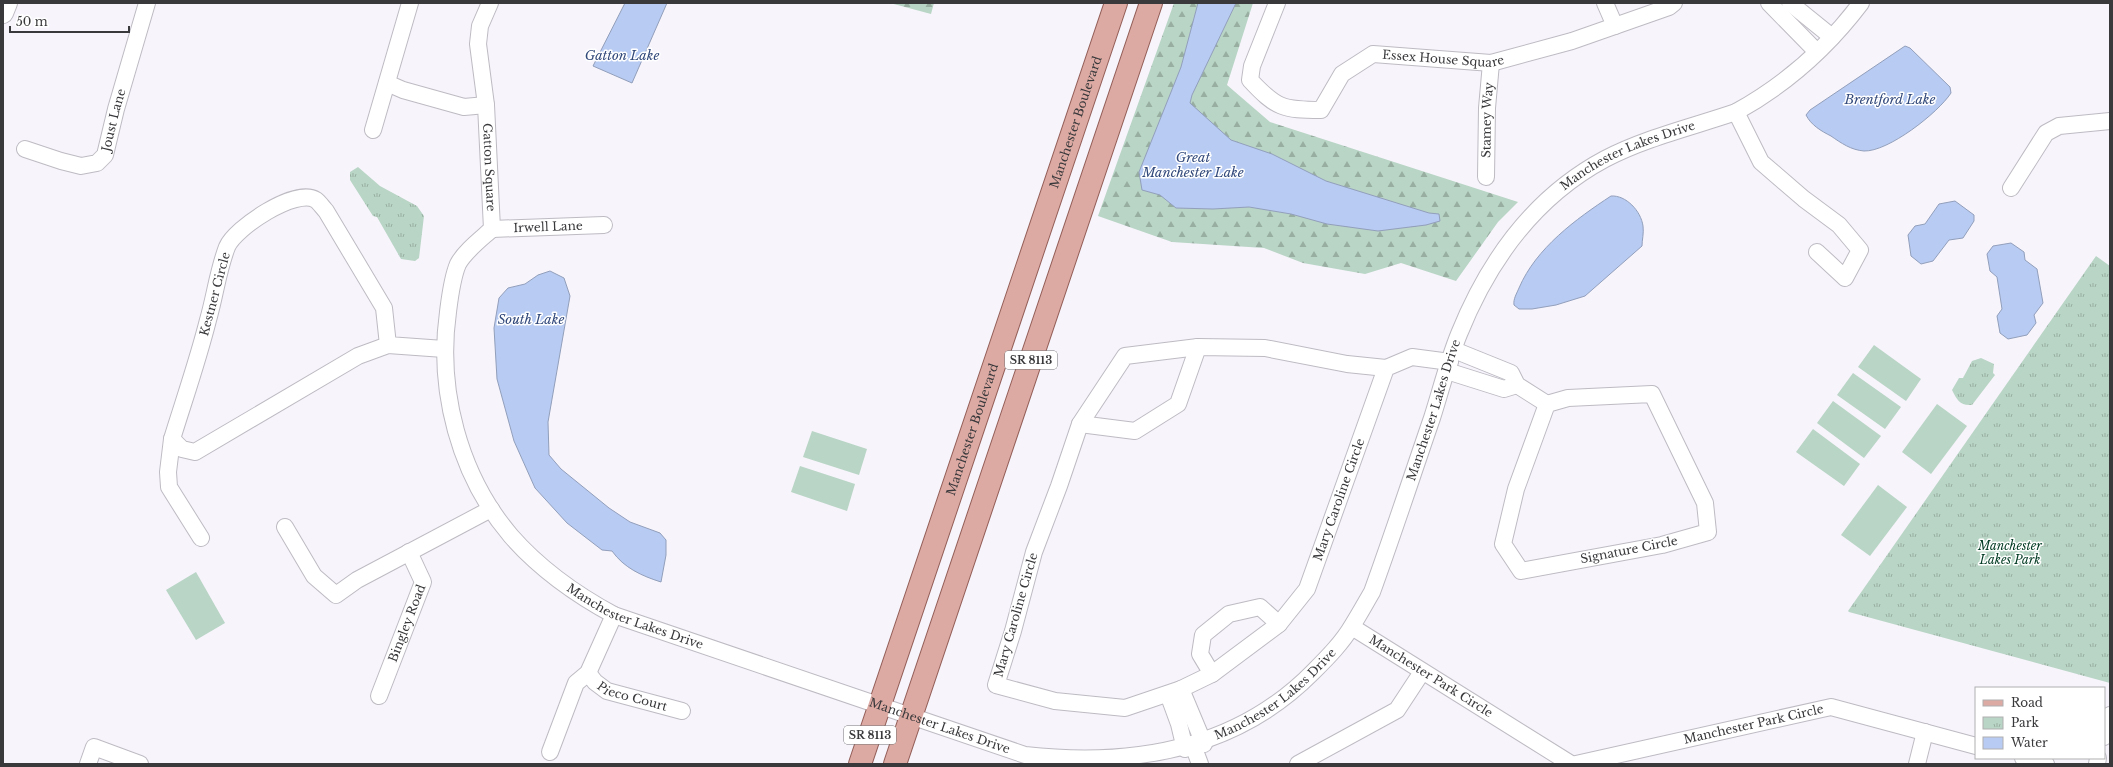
<svg xmlns="http://www.w3.org/2000/svg" width="2113" height="767" font-family="'Libre Baskerville',serif">
<style>
.forest{fill:url(#forest-firs)}
.park{fill:url(#park-tufts)}
.garden{fill:#b9d5c5}
.water{fill:#b8cbf2;stroke:#929fbb}
.lines{fill:none;stroke-linecap:round;stroke-linejoin:round}
.minor-casing{stroke:#bebbc3;stroke-width:18}
.tertiary-casing{stroke:#bebbc3;stroke-width:22}
.primary-casing{stroke:#935e57;stroke-width:24}
.minor{stroke:#fff;stroke-width:16}
.tertiary{stroke:#fff;stroke-width:20}
.primary{stroke:#dcaaa3;stroke-width:22}
.labels{text-anchor:middle;stroke-width:3;stroke-linejoin:round;paint-order:stroke}
.shield{fill:#fff;stroke:#747476;stroke-width:1}
.shield-label{font-size:11px;font-weight:bold;fill:#39383b}
.street-label{font-size:12px;fill:#39383b;stroke:#fff}
.park-label{font-size:12px;font-style:italic;fill:#003a22;stroke:#fff}
.water-label{font-size:13px;font-style:italic;fill:#31487a;stroke:#fff}
</style>
<defs>
<pattern id="forest-firs" width="22" height="20" patternUnits="userSpaceOnUse"><rect width="22" height="20" fill="#b9d5c5"/><path d="M5 1l3.5 6h-7zM16 11l3.5 6h-7z" fill="#97aea1"/></pattern>
<pattern id="park-tufts" width="24" height="20" patternUnits="userSpaceOnUse"><rect width="24" height="20" fill="#b9d5c5"/><path d="M3 7l-1-3M5 7V3M7 7l1-3M15 17l-1-3M17 17v-4M19 17l1-3" fill="none" stroke="#97aea1"/></pattern>
</defs>
<rect width="100%" height="100%" fill="#f7f4fc"/>
<g class="forest">
<polygon points="890,3 934,3 931,14"/>
<polygon points="1174,3 1253,3 1227,85 1270,122 1518,202 1498,222 1456,281 1401,263 1365,274 1303,263 1264,248 1172,242 1098,216"/>
</g>
<g class="park">
<polygon points="358,167 380,186 417,206 424,216 419,258 415,261 401,259 377,217 373,216 350,180 350,172"/>
<polygon points="2096,256 2110,266 2110,683 1849,612 1848,611"/>
<path d="M 1981,358 L 1994,364 L 1993,373 L 1995,375 L 1972,405 C 1960,406 1957,400 1952,390 L 1959,378 L 1963,378 L 1972,361 Z"/>
</g>
<g class="garden">
<polygon points="1874,345 1921,379 1906,401 1858,367"/>
<polygon points="1853,373 1901,407 1885,429 1837,395"/>
<polygon points="1833,401 1881,436 1864,458 1817,423"/>
<polygon points="1937,404 1967,426 1931,474 1902,452"/>
<polygon points="1813,429 1860,464 1844,486 1796,452"/>
<polygon points="812,431 867,449 859,475 803,457"/>
<polygon points="800,466 855,484 847,511 791,492"/>
<polygon points="1878,485 1907,507 1870,556 1841,535"/>
<polygon points="196,572 225,623 196,640 166,590"/>
</g>
<g class="water">
<polygon points="625,3 667,3 632,83 593,66"/>
<polygon points="1198,3 1236,3 1192,95 1190,103 1231,140 1272,154 1326,181 1429,213 1439,214 1440,221 1426,225 1378,231 1327,224 1291,214 1249,207 1213,209 1176,208 1160,195 1142,190 1139,172 1181,67"/>
<path d="M 1905,46 L 1910,48 L 1950,87 L 1951,93 C 1938,113 1888,152 1864,151 C 1851,150 1841,143 1831,136 C 1821,131 1811,125 1806,115 L 1810,110 Z"/>
<path d="M 1611,196 C 1626,195 1641,211 1643,226 C 1644,233 1642,240 1642,246 L 1585,296 L 1556,305 L 1532,309 L 1519,309 L 1514,305 C 1513,299 1517,293 1519,288 C 1536,248 1576,219 1611,196 Z"/>
<polygon points="1955,201 1974,215 1974,221 1963,238 1949,240 1933,261 1921,264 1911,256 1908,235 1915,226 1925,224 1939,204"/>
<polygon points="2011,243 2024,252 2025,260 2037,269 2043,303 2034,315 2036,323 2027,335 2008,339 2000,333 1997,316 2002,309 1997,277 1990,271 1987,254 1993,246"/>
<path d="M 550,271 L 564,278 L 570,296 L 548,422 L 549,455 L 561,469 L 609,508 L 630,522 L 660,533 L 666,540 L 666,555 L 661,582 C 642,576 624,568 612,551 L 602,550 L 567,523 L 535,488 L 514,441 L 497,379 L 494,328 L 499,298 L 508,288 L 525,284 L 538,275 Z"/>
</g>
<g class="lines">
<defs>
<g id="minor">
<path id="s1" d="M 490,3 L 480,26 L 478,44 L 486,105 L 492,229"/>
<path id="s2" d="M 1277,3 L 1252,66 L 1250,80 C 1276,108 1283,110 1321,110 L 1342,74 L 1373,54 L 1491,63 L 1572,41 L 1669,7 L 1674,3"/>
<polyline points="1605,3 1615,26"/>
<polyline points="1769,3 1817,52"/>
<polyline points="1790,3 1832,37"/>
<polyline points="387,83 403,90 464,107 486,105"/>
<polyline points="1736,112 1761,162 1804,199 1839,225 1860,250 1845,278 1817,252"/>
<polyline points="373,130 410,3"/>
<path id="s3" d="M 25,149 L 61,161 L 81,166 L 97,163 L 105,155 L 116,109 L 147,3"/>
<path id="s4" d="M 1486,177 L 1487,108 L 1491,63"/>
<polyline points="2011,188 2046,133 2059,126 2110,121"/>
<path id="s5" d="M 492,229 C 481,239 465,251 458,264 C 452,278 450,296 448,312 C 437,390 459,475 511,536 C 540,569 575,594 614,615 L 1025,755 C 1131,767 1236,750 1313,672 C 1327,658 1342,643 1352,626 C 1359,615 1365,604 1372,592 C 1393,534 1412,476 1432,418 C 1441,390 1448,361 1459,334 C 1488,262 1534,197 1605,159 C 1645,138 1692,127 1736,112 C 1785,85 1827,48 1861,3"/>
<path id="s6" d="M 492,229 L 604,225"/>
<path d="M 388,345 L 384,308 L 326,211 C 323,208 319,202 316,200 C 296,187 235,228 227,247 C 218,270 215,296 208,320 C 198,360 184,400 172,439 L 182,449 L 195,452 L 358,356 L 388,345 L 444,349"/>
<polyline points="1198,347 1125,356 1080,424 1059,486 1034,552 1013,631 996,685 1055,701 1125,708 1181,689 1212,674 1279,624"/>
<polyline points="1454,350 1511,373 1517,385 1547,404"/>
<polyline points="1447,371 1504,389 1517,385"/>
<polygon points="1652,394 1705,503 1708,532 1662,545 1521,571 1503,544 1516,489 1547,404 1568,398"/>
<polyline points="1080,424 1135,431 1178,404 1198,347 1265,348 1347,364 1386,368"/>
<polyline points="172,439 168,472 169,487 201,538"/>
<polyline points="285,527 314,576 336,595 357,580 491,509"/>
<path id="s7" d="M 1352,627 L 1571,764"/>
<path id="s8" d="M 588,673 L 595,682 L 607,691 L 682,711"/>
<path id="s9" d="M 1212,674 L 1200,654 L 1203,635 L 1229,614 L 1260,607 L 1279,624 L 1307,589 L 1386,368 L 1412,357 L 1450,362"/>
<polyline points="1181,689 1204,744"/>
<polyline points="1168,694 1179,724 1185,749"/>
<path id="s10" d="M 379,696 L 423,582 L 409,552"/>
<polyline points="2104,737 2110,715"/>
<polyline points="1194,748 1200,764"/>
<polyline points="550,752 576,683 588,673 614,615"/>
<polyline points="2023,758 2046,764"/>
<polyline points="88,764 94,747 140,764"/>
<polyline points="1298,764 1397,710 1422,672"/>
<path id="s11" d="M 1576,764 L 1831,707 L 1976,746"/>
<polyline points="1917,764 1925,732"/>
<polyline points="2097,764 2098,758"/>
</g>
<polyline id="tertiary" points="3,13 7,3"/>
<g id="primary">
<path id="s12" d="M 860,764 L 1116,3"/>
<polyline points="895,764 1151,3"/>
</g>
</defs>
<use href="#minor" class="minor-casing"/>
<use href="#tertiary" class="tertiary-casing"/>
<use href="#primary" class="primary-casing"/>
<use href="#minor" class="minor"/>
<use href="#tertiary" class="tertiary"/>
<use href="#primary" class="primary"/>
</g>
<g class="labels">
<g class="shield">
<rect x="1005" y="351" width="52" height="18" rx="3"/>
<rect x="844" y="726" width="52" height="18" rx="3"/>
</g>
<g class="shield-label">
<text x="1031" y="364">SR 8113</text>
<text x="870" y="739">SR 8113</text>
</g>
<g class="street-label">
<text dy="4" stroke="none"><textPath href="#s2" startOffset="312">Essex House Square</textPath></text>
<text dy="4" stroke="none"><textPath href="#s3" startOffset="122">Joust Lane</textPath></text>
<text dy="4" stroke="none"><textPath href="#s4" startOffset="57">Stamey Way</textPath></text>
<text dy="4" stroke="none"><textPath href="#s12" startOffset="677">Manchester Boulevard</textPath></text>
<text dy="4" stroke="none"><textPath href="#s5" startOffset="1840">Manchester Lakes Drive</textPath></text>
<text dy="4" stroke="none"><textPath href="#s1" startOffset="167">Gatton Square</textPath></text>
<text dy="4" stroke="none"><textPath href="#s6" startOffset="56">Irwell Lane</textPath></text>
<text transform="translate(215 294) rotate(-75)" y="4">Kestner Circle</text>
<text dy="4" stroke="none"><textPath href="#s5" startOffset="1505">Manchester Lakes Drive</textPath></text>
<text dy="4" stroke="none"><textPath href="#s12" startOffset="353">Manchester Boulevard</textPath></text>
<text dy="4" stroke="none"><textPath href="#s9" startOffset="273">Mary Caroline Circle</textPath></text>
<text transform="translate(1629 550) rotate(-11)" y="4">Signature Circle</text>
<text transform="translate(1016 615) rotate(-74)" y="4">Mary Caroline Circle</text>
<text dy="4" stroke="none"><textPath href="#s5" startOffset="488">Manchester Lakes Drive</textPath></text>
<text dy="4" stroke="none"><textPath href="#s10" startOffset="78">Bingley Road</textPath></text>
<text dy="4" stroke="none"><textPath href="#s7" startOffset="93">Manchester Park Circle</textPath></text>
<text dy="4" stroke="none"><textPath href="#s5" startOffset="1169">Manchester Lakes Drive</textPath></text>
<text dy="4" stroke="none"><textPath href="#s8" startOffset="52">Pieco Court</textPath></text>
<text dy="4" stroke="none"><textPath href="#s11" startOffset="182">Manchester Park Circle</textPath></text>
<text dy="4" stroke="none"><textPath href="#s5" startOffset="812">Manchester Lakes Drive</textPath></text>
</g>
<g class="park-label">
<text x="2010" y="550">Manchester<tspan x="2010" dy="14">Lakes Park</tspan></text>
</g>
<g class="water-label">
<text x="622" y="60">Gatton Lake</text>
<text x="1890" y="104">Brentford Lake</text>
<text x="1193" y="162">Great<tspan x="1193" dy="15">Manchester Lake</tspan></text>
<text x="531" y="324">South Lake</text>
</g>
</g>
<rect width="2113" height="767" fill="none" stroke="#39383b" stroke-width="8"/>
<rect x="1975" y="687" width="130" height="72" fill="#ffffff" stroke="#b0afb1"/>
<rect x="1983" y="700" width="20" height="6" fill="#dcaaa3" stroke="#b0afb1"/>
<text x="2011" y="707" font-size="12" fill="#39383b">Road</text>
<rect x="1983" y="717" width="20" height="12" fill="url(#park-tufts)" stroke="#b0afb1"/>
<text x="2011" y="727" font-size="12" fill="#39383b">Park</text>
<rect x="1983" y="737" width="20" height="12" fill="#b8cbf2" stroke="#b0afb1"/>
<text x="2011" y="747" font-size="12" fill="#39383b">Water</text>
<path d="M10 26v6h119v-6" fill="none" stroke="#39383b" stroke-width="2"/>
<text x="16" y="26" font-size="12" fill="#39383b" stroke="#ffffff" stroke-width="3" paint-order="stroke">50 m</text>
</svg>
